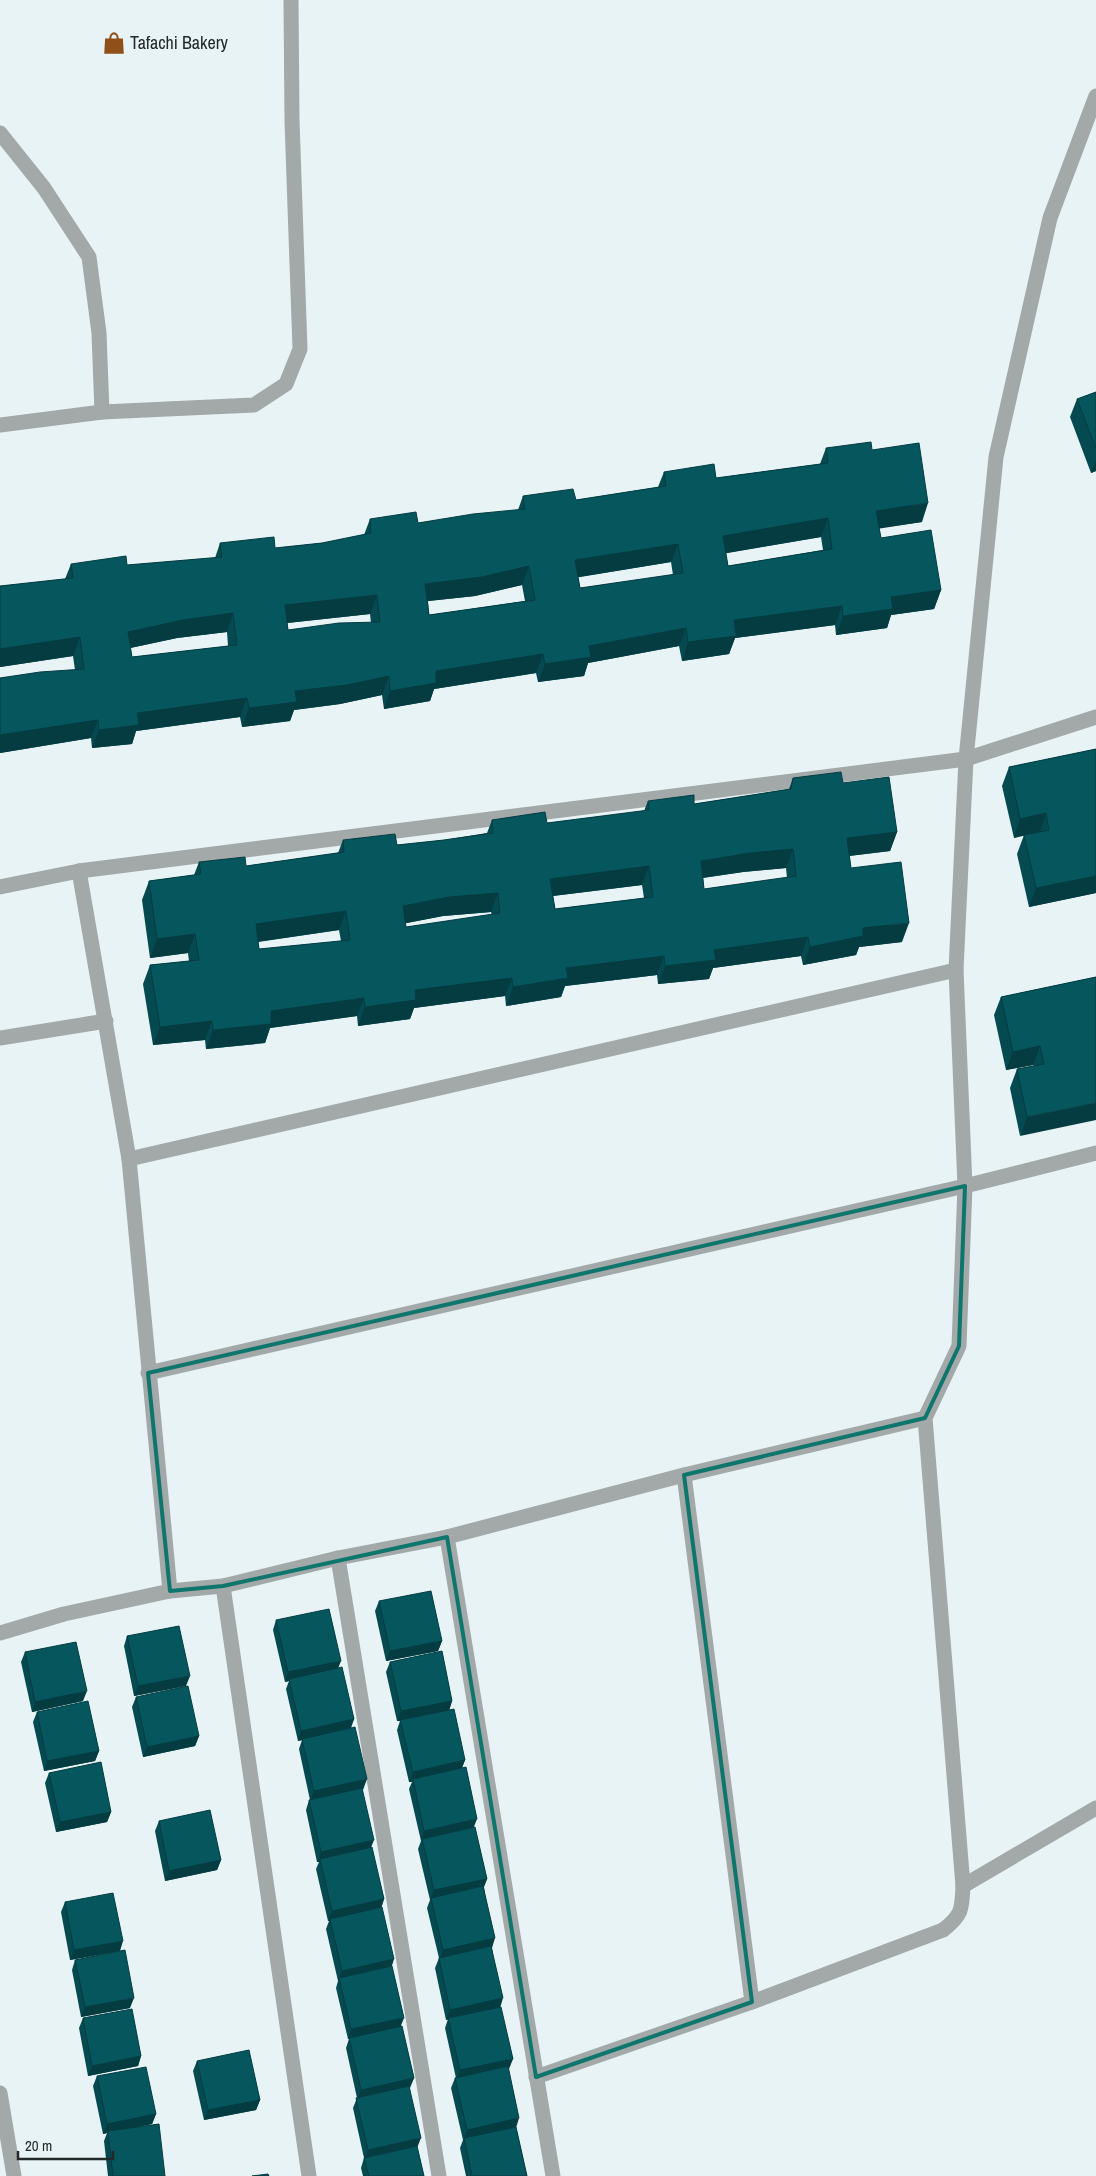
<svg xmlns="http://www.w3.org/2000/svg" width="1096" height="2176" font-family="'Archivo Narrow',sans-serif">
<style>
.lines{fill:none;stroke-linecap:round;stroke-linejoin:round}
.minor{stroke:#a3a8a9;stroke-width:15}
.wall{fill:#054a51;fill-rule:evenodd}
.shaded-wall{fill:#043c42}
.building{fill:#06565e;stroke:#043c42;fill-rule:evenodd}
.marked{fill:none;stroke:#0f766e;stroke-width:4;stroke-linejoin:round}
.labels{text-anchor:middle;stroke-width:5;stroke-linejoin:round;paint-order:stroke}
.poi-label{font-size:18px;fill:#232828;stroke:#e7f3f5;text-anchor:start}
</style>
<rect width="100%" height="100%" fill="#e7f3f5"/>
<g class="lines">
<g class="minor">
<polyline points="0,133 44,188 89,257 99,333 102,412"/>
<polyline points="0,425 102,412 254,405 286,384 300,349 292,121 291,0"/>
<polyline points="79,871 129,1159 170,1591"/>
<polyline points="0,887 79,871 966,759 1096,717"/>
<polyline points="0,1038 106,1021"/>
<polyline points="129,1159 956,970"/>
<polyline points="148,1373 965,1186 956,970 966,759 996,457 1050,218 1096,96"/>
<polyline points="684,1475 752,2002"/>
<polyline points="447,1537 553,2176"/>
<polyline points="338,1558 439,2176"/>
<polyline points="223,1586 309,2176"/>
<polyline points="0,1633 64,1614 170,1591 223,1586 338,1558 447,1537 684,1475 925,1418"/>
<polyline points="963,1886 1096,1808"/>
<path d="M 536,2077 L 752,2002 L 943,1930 C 962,1915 962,1910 963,1886 L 925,1418 L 959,1346 L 965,1186 L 1096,1153"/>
<polyline points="0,2093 14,2176"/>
</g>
</g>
<g class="wall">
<polygon points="1096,392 1096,471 1091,473 1070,417 1077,399"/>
<path d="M 826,448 L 872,450 L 922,522 L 879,528 L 881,538 L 941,590 L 934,609 L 891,615 L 887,628 L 836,635 L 835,625 L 735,638 L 729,654 L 682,661 L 679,646 L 588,663 L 584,676 L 538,682 L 536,673 L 434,689 L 430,701 L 384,709 L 382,695 L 340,704 L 294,710 L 290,721 L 242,727 L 240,717 L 136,731 L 132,744 L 92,748 L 91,738 L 0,753 L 0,678 L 75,670 L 73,656 L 0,667 L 0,586 L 65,579 L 71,564 L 127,565 L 215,558 L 220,543 L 275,548 L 322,543 L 364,535 L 370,519 L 418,523 L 518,510 L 523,496 L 576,500 L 658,487 L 664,472 L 716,478 L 820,464 ZM 821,537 L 823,550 L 728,566 L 726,553 ZM 671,562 L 673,575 L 580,588 L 578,577 ZM 522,585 L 525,601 L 429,615 L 428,601 L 475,596 ZM 370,614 L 371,623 L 288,630 L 287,623 ZM 227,632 L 228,646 L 132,657 L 130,648 L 177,638 Z"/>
<polygon points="1096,749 1096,893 1029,907 1017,854 1024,835 1014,838 1002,786 1009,767"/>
<path d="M 793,778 L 843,783 L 897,832 L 890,851 L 849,856 L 851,868 L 902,942 L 859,947 L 856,955 L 803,965 L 801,956 L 713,968 L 709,979 L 658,984 L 657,975 L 565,986 L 561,997 L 506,1006 L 505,996 L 414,1008 L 410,1019 L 358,1026 L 357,1016 L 270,1028 L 265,1043 L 206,1049 L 205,1040 L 153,1045 L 143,984 L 150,965 L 189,961 L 188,953 L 150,958 L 142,900 L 149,881 L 194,875 L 199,862 L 246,866 L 338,853 L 343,840 L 397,845 L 444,840 L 487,833 L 492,820 L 547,823 L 644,811 L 648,801 L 694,804 L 789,789 ZM 786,868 L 787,878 L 704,889 L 703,878 L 743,872 ZM 642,885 L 644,898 L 555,909 L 553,896 ZM 491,912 L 492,915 L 406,927 L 406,923 L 443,916 ZM 339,930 L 341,941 L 259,949 L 258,942 Z"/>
<polygon points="1096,977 1020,1136 1010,1088 1017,1069 1034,1066 1033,1065 1006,1070 994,1015 1001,997"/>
<polygon points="379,1601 442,1641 438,1651 386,1661 375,1611"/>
<polygon points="276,1620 338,1668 354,1719 351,1728 363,1790 362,1790 371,1847 384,1899 381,1908 392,1966 401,2026 414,2078 409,2088 417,2147 424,2176 363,2176 361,2168 364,2158 353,2108 357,2098 346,2048 349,2039 348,2039 336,1988 338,1981 326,1929 329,1921 328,1921 316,1869 319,1862 317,1862 306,1810 309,1800 310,1800 299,1749 302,1740 298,1741 286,1689 289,1681 285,1682 273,1630"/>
<polygon points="127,1636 186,1686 134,1696 124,1646"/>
<polygon points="25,1652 83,1701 32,1712 21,1662"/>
<polygon points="390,1662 452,1701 449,1710 465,1760 462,1768 474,1827 487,1879 484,1887 492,1948 509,2069 508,2069 516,2127 527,2176 466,2176 460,2148 463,2140 451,2088 455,2078 456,2078 445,2028 448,2019 446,2020 435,1968 439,1958 427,1908 430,1900 418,1849 421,1841 409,1789 412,1782 409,1782 397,1730 400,1721 397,1721 386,1672"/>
<polygon points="136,1697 199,1736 195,1746 143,1757 132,1707"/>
<polygon points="37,1712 99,1751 95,1761 44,1771 33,1722"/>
<polygon points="49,1773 111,1812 107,1822 56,1832 45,1783"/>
<polygon points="159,1821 221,1860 217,1870 165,1881 155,1831"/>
<polygon points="65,1902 120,1951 70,1960 61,1912"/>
<polygon points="75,1960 130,2008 81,2017 72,1970"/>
<polygon points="83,2018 141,2056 138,2066 88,2076 79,2028"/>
<polygon points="197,2061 260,2100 256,2110 204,2120 193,2071"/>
<polygon points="97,2076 156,2114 152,2124 138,2127 165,2176 108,2176 104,2141 107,2133 103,2134 93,2086"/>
</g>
<g class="shaded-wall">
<polygon points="1096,460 1096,471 1091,473"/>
<polygon points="928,503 922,522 870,530 876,511"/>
<polygon points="828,518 821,537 716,555 723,536"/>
<polygon points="678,544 671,562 568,579 575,560"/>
<polygon points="529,566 522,585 475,596 419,602 425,584"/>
<polygon points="941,590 934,609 891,615 887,628 836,635 843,616 891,597"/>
<polygon points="377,595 370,614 278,624 285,605"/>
<polygon points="842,606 835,625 735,638 729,654 682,661 688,642 734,620"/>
<polygon points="233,613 227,632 177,638 121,650 128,632 183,620"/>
<polygon points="686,628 679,646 588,663 584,676 538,682 545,664 589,646"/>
<polygon points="80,637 73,656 0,667 0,649"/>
<polygon points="543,654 536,673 434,689 430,701 384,709 390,691 436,671"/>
<polygon points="389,676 382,695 340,704 294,710 290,721 242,727 249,708 295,691"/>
<polygon points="247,698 240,717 136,731 132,744 92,748 99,730 137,713"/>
<polygon points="98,720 91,738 0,753 0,735"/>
<polygon points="1046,813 1040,832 1014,838 1020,819"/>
<polygon points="897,832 890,851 840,857 847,838"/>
<polygon points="793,849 786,868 743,872 694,879 701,861 750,853"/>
<polygon points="649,866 642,885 544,897 550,879"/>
<polygon points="1096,876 1096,893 1029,907 1036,888"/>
<polygon points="498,893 491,912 443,916 397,925 403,906 449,897"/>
<polygon points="346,911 339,930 249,943 256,924"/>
<polygon points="909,923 902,942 859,947 856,955 803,965 810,947 863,928"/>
<polygon points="195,934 188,953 150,958 157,939"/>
<polygon points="808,937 801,956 713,968 709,979 658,984 665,966 714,950"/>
<polygon points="664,956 657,975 565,986 561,997 506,1006 513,987 566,968"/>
<polygon points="512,978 505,996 414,1008 410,1019 358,1026 365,1007 415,990"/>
<polygon points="364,998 357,1016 270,1028 265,1043 206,1049 213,1030 271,1011"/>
<polygon points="212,1021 205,1040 153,1045 160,1027"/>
<polygon points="1040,1046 1033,1065 1006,1070 1013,1052"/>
<polygon points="1096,1103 1096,1120 1020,1136 1027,1117"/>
<polygon points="442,1641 438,1651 386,1661 390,1651"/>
<polygon points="341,1661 337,1671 289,1679 289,1681 285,1682 288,1672"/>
<polygon points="190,1676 186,1686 134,1696 138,1686"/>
<polygon points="87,1691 83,1701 32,1712 35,1702"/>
<polygon points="452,1701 449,1711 397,1721 401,1711"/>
<polygon points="354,1719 350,1729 298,1741 301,1731"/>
<polygon points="199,1736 195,1746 143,1757 147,1747"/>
<polygon points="99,1751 95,1761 44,1771 47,1761"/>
<polygon points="465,1760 461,1770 413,1779 412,1782 409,1782 413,1772"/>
<polygon points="367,1779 363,1790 310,1801 314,1791"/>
<polygon points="111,1812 107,1822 56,1832 60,1822"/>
<polygon points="477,1819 473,1829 422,1839 421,1841 424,1831"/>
<polygon points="374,1840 370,1850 320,1859 319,1862 317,1862 321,1852"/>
<polygon points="221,1860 217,1870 165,1881 169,1871"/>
<polygon points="487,1879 483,1889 431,1899 434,1890"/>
<polygon points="384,1899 381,1909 330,1919 328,1921 332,1911"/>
<polygon points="495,1938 492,1948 439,1960 443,1950"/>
<polygon points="123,1941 120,1951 70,1960 74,1950"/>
<polygon points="394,1959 391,1969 339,1978 338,1981 342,1971"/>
<polygon points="134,1998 130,2008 81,2017 85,2007"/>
<polygon points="503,1998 500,2008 446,2020 450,2010"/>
<polygon points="404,2018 400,2028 349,2038 348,2039 351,2029"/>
<polygon points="141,2056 138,2066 88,2076 92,2066"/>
<polygon points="513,2059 509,2069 457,2080 460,2070"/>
<polygon points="414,2078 410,2088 357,2100 361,2090"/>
<polygon points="260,2100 256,2110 204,2120 208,2110"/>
<polygon points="156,2114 152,2124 108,2133 108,2131 107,2133 103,2134 107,2124"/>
<polygon points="519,2118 516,2128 464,2139 467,2130"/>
<polygon points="421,2138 417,2148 364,2160 368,2150"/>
</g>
<g class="building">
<polygon points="1096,392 1096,449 1077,399"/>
<path d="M 871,442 L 872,450 L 919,443 L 928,503 L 876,511 L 881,538 L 931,530 L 941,590 L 891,597 L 893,609 L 843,616 L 842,606 L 734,620 L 736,636 L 688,642 L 686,628 L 589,646 L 591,657 L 545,664 L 543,654 L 436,671 L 436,683 L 390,691 L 389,676 L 347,685 L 295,691 L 297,702 L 249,708 L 247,698 L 137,713 L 139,725 L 99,730 L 98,720 L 0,735 L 0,678 L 40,672 L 84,669 L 80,637 L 0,649 L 0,586 L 73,578 L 71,564 L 126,556 L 127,565 L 222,557 L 220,543 L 274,537 L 275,548 L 322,543 L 371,533 L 370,519 L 416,512 L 418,523 L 473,514 L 525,509 L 523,496 L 573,489 L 576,500 L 666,486 L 664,472 L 714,464 L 716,478 L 828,463 L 826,448 ZM 828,518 L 832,549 L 728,566 L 723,536 ZM 678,544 L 683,573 L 580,588 L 575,560 ZM 529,566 L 535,600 L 429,615 L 425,584 L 482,577 ZM 377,595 L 380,622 L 339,623 L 288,630 L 285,605 ZM 233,613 L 237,645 L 132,657 L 128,632 L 183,620 Z"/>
<polygon points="1096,749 1096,876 1036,888 1024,835 1049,830 1046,813 1020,819 1009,767"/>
<path d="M 841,772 L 843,783 L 889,777 L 897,832 L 847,838 L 851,868 L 901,862 L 909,923 L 863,928 L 863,936 L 810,947 L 808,937 L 714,950 L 716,960 L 665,966 L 664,956 L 566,968 L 568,978 L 513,987 L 512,978 L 415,990 L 416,1000 L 365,1007 L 364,998 L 271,1011 L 271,1024 L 213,1030 L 212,1021 L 160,1027 L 150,965 L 199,960 L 195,934 L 157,939 L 149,881 L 201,874 L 199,862 L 245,857 L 246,866 L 344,852 L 343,840 L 395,834 L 397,845 L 444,840 L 493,833 L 492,820 L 545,812 L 547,823 L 649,810 L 648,801 L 694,795 L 694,804 L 791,789 L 793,778 ZM 793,849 L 796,876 L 704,889 L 701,861 L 750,853 ZM 649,866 L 653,897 L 555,909 L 550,879 ZM 498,893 L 500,913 L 406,927 L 403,906 L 449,897 ZM 346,911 L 350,940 L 259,949 L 256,924 Z"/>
<polygon points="1096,977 1096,1103 1027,1117 1017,1069 1044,1064 1040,1046 1013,1052 1001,997"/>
<polygon points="431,1591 442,1641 390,1651 379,1601"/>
<polygon points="329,1609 341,1661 288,1672 276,1620"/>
<polygon points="179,1626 190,1676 138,1686 127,1636"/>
<polygon points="76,1642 87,1691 35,1702 25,1652"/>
<polygon points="442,1651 452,1701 401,1711 390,1662"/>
<polygon points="342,1667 354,1719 301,1731 289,1679"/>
<polygon points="188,1686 199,1736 147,1747 136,1697"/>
<polygon points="88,1701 99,1751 47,1761 37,1712"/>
<polygon points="454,1709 465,1760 413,1772 400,1720"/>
<polygon points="355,1727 367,1779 314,1791 302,1739"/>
<polygon points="101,1762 111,1812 60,1822 49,1773"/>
<polygon points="466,1767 477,1819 424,1831 413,1779"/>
<polygon points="362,1788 374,1840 321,1852 309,1800"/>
<polygon points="210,1810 221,1860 169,1871 159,1821"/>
<polygon points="475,1827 487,1879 434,1890 422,1839"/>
<polygon points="372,1847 384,1899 332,1911 320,1859"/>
<polygon points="483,1886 495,1938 443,1950 431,1898"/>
<polygon points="113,1893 123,1941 74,1950 65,1902"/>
<polygon points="382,1907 394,1959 342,1971 330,1919"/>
<polygon points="491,1946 503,1998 450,2010 439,1958"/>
<polygon points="125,1950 134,1998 85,2007 75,1960"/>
<polygon points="392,1966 404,2018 351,2029 339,1978"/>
<polygon points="501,2007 513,2059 460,2070 448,2018"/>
<polygon points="132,2009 141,2056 92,2066 83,2018"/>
<polygon points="402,2026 414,2078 361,2090 349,2038"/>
<polygon points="249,2050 260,2100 208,2110 197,2061"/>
<polygon points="508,2066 519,2118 467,2130 455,2078"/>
<polygon points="146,2067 156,2114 107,2124 97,2076"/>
<polygon points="409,2086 421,2138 368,2150 356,2098"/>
<polygon points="159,2124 165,2176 113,2176 108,2131"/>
<polygon points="516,2127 527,2176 472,2176 464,2138"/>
<polygon points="417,2146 424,2176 369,2176 364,2158"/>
<polygon points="268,2174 269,2176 252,2176"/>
</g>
<path class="marked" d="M 965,1186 L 959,1346 L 925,1418 L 684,1475 L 752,2002 L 536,2077 L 447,1537 L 223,1586 L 170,1591 L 148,1373 Z"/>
<defs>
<symbol id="shop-bare" viewBox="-9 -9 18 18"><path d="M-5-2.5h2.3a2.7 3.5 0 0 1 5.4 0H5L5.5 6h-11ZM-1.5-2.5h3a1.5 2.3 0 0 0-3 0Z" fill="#8f4f17" stroke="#e7f3f5" stroke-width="2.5" paint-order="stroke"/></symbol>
</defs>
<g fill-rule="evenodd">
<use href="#shop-bare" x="98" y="27" width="32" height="32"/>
</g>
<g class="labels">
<g class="poi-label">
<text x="130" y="49">Tafachi Bakery</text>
</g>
</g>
<path d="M18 2151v8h95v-8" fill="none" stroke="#232828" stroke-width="2.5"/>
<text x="25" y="2151" font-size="15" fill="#232828" stroke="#e7f3f5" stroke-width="4" paint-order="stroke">20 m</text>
</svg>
